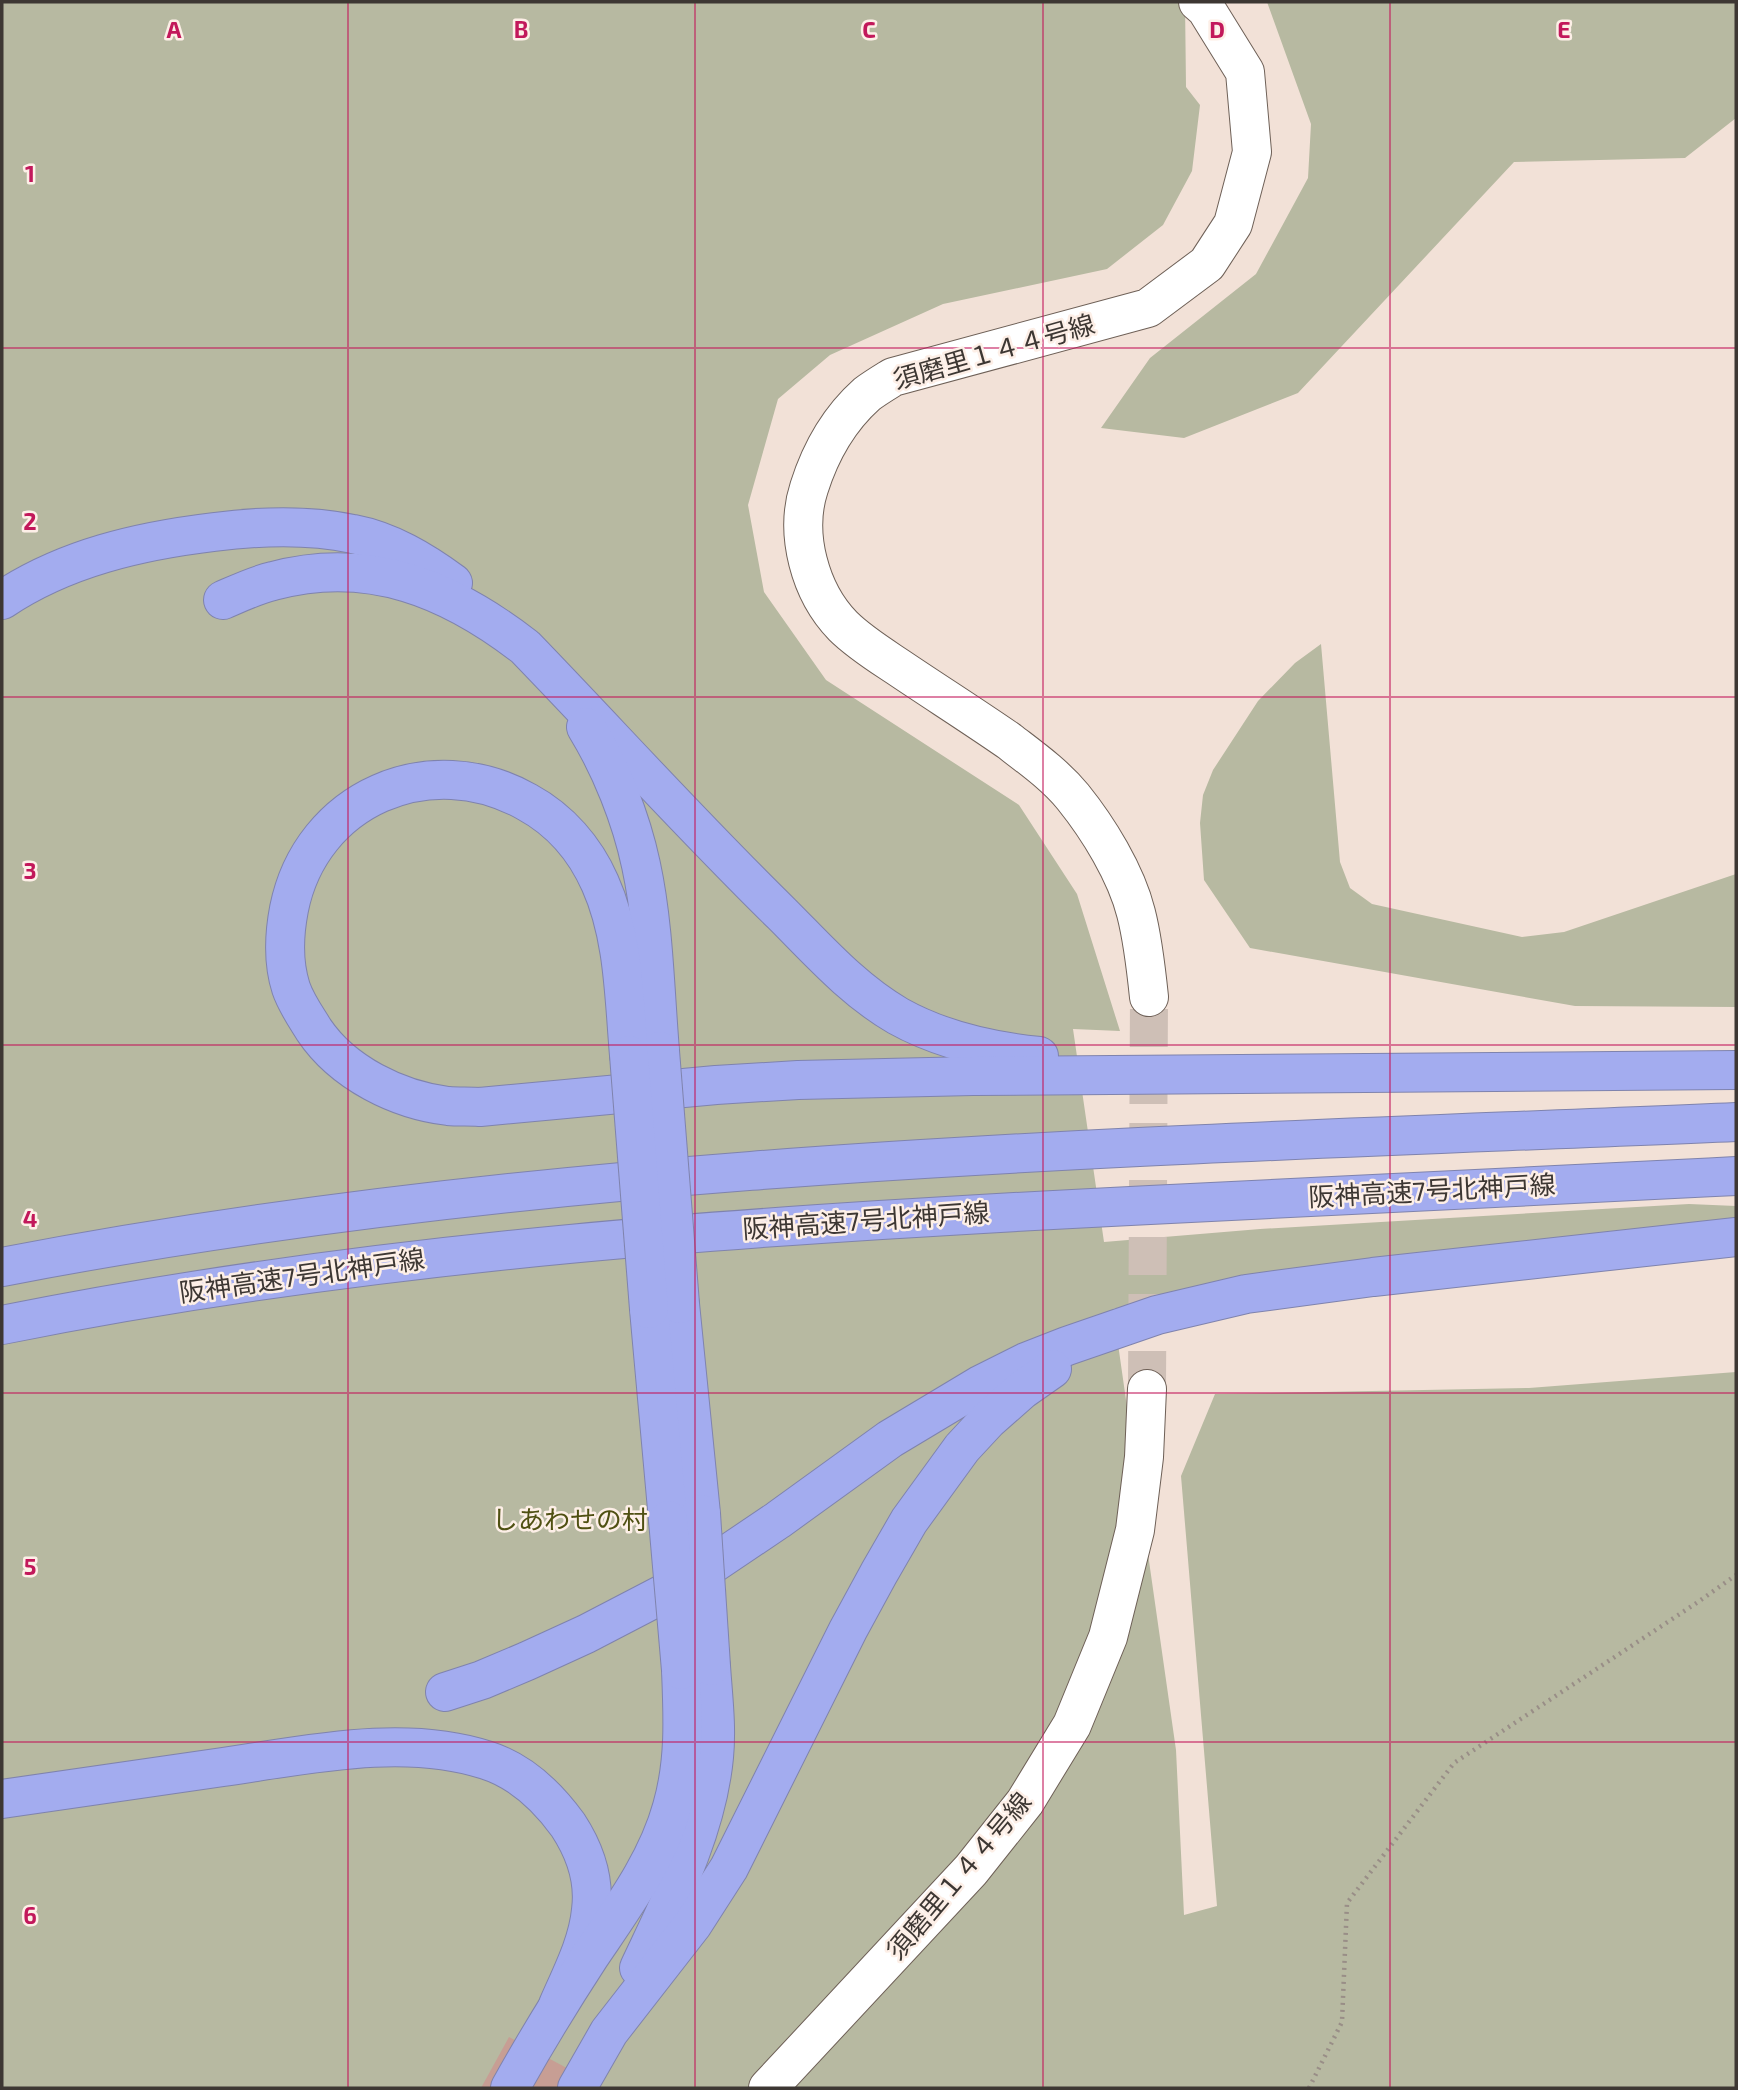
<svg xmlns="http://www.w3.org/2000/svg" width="1738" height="2090" font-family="'Exo 2','Noto Sans JP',sans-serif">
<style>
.green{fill:#b7b9a1}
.building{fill:#c79e94}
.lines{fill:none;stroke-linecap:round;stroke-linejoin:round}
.street-tunnel{stroke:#cebfb6;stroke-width:38;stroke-dasharray:38 19;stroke-linecap:butt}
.street-casing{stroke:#6e6057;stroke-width:40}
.secondary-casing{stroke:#6e6057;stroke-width:40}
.highway-casing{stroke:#7f83ad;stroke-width:40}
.path{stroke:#998e87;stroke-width:4.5;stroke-dasharray:2 5;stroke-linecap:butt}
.street{stroke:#fff;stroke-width:38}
.secondary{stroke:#fff;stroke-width:38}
.highway{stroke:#a3acef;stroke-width:38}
.highway-bridge-casing{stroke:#7f83ad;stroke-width:40;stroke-linecap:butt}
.highway-bridge{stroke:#a3acef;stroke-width:38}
.grid{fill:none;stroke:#c2185b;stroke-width:2;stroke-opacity:0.55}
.labels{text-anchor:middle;stroke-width:5;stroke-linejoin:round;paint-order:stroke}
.street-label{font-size:26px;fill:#3d3733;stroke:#fdefe7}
.park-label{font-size:26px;fill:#4f5012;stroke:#fdefe7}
.grid-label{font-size:23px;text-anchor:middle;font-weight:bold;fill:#c2185b;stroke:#fdefe7;stroke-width:5;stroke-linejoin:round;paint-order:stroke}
</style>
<rect width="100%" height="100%" fill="#f2e1d7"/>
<g class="green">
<polygon points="2,2 1185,2 1186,87 1200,105 1192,171 1163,225 1107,269 943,304 830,355 778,399 748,505 764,592 826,680 1019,805 1077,894 1120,1031 1073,1029 1104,1242 1260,1229 1689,1204 1736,1206 1736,1220 1194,1290 1113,1309 1176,1750 1184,1915 1217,1906 1181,1476 1215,1394 1529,1388 1736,1372 1736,2088 2,2088"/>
<polygon points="1267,2 1736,2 1736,118 1685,158 1514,162 1298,393 1184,438 1101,428 1150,358 1256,274 1308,178 1311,124"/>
<polygon points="1321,644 1340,862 1350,888 1372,904 1522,937 1564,932 1736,874 1736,1007 1575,1006 1250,948 1204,880 1200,823 1203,795 1213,770 1258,701 1295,663"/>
</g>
<polygon class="building" points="509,2037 604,2088 481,2088"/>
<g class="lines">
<polyline class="street-tunnel" points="1147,1389 1149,997"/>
<defs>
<polyline id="street" points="768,2088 971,1870 1025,1802 1072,1725 1108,1637 1135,1530 1144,1457 1147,1389"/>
<path id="secondary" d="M 1149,997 C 1146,968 1143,940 1136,913 C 1126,873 1098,828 1073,797 C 1055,775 1031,758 1009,741 C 973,716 935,692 898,667 C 880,655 859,642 843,626 C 810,592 794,534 809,488 C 820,453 839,419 867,394 C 875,388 885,382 893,377 L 1148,308 L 1207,264 L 1233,224 L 1252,152 L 1245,72 L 1206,9 L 1198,2"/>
<g id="highway">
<path d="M 2,600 C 65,558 139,541 214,532 C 260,526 307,524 353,534 C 390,541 423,561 453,583"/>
<path d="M 223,600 C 239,593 256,585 273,581 C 369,555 450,589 525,647 C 611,736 694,828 782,914 C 818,950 853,990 898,1016 C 941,1040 990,1051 1039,1056"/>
<path d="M 586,727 C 611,768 631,818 641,865 C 654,925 655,991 660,1051"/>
<path d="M 629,1055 C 624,998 624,936 600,883 C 585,849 560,820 527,802 C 430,747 311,798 289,909 C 284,935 283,963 291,988 C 296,1003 306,1017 314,1030 C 343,1073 398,1100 448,1106 C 459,1107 470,1106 480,1107 L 716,1085 L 798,1080 L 973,1076 L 1736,1070"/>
<path d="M 2,1267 C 572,1157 1157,1147 1736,1122"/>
<polyline points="680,1304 701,1514"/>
<polyline points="649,1309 668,1520"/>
<path d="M 2,1325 C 380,1249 765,1224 1150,1205 C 1346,1195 1541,1186 1736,1176"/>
<polyline points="445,1692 482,1680 527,1661 586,1634 686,1582 778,1520 890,1439 980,1385 1026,1362 1067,1346 1157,1315 1246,1294 1373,1277 1736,1237"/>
<path d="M 2,1799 C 75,1789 149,1778 223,1767 C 306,1755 404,1733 486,1760 C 521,1771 547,1796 568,1825 C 585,1851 595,1879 591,1910 C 588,1943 571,1975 558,2005"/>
<path d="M 639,1968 C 670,1902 707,1831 714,1757 C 717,1727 713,1696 711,1666"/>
<path d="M 510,2088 C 535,2043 562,1999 590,1956 C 621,1910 657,1862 672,1807 C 685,1762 683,1717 681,1670"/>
<polyline points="577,2088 609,2032 693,1924 729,1868 848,1630 879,1573 909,1521 962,1448 988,1420 1022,1390 1052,1369"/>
</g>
</defs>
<use href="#street" class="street-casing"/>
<use href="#secondary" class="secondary-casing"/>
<use href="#highway" class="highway-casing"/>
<polyline class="path" points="1309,2088 1342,2022 1347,1903 1454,1763 1698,1602 1736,1575"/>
<use href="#street" class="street"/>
<use href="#secondary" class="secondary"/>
<use href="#highway" class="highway"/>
<defs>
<g id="highway-bridge">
<polyline points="660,1051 680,1304"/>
<polyline points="629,1055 649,1309"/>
<polyline points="701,1514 711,1666"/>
<polyline points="668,1520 681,1670"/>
</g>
</defs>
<use href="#highway-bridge" class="highway-bridge-casing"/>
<use href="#highway-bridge" class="highway-bridge"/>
</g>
<path class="grid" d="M 348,2 L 348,2088M 695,2 L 695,2088M 1043,2 L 1043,2088M 1390,2 L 1390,2088M 2,348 L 1736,348M 2,697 L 1736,697M 2,1045 L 1736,1045M 2,1393 L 1736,1393M 2,1742 L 1736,1742"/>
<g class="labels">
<g class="street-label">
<text transform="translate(994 352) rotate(-16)" y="9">須磨里１４４号線</text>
<text transform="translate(1432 1191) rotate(-3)" y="9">阪神高速7号北神戸線</text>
<text transform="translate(866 1221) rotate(-4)" y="9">阪神高速7号北神戸線</text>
<text transform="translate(302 1276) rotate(-8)" y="9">阪神高速7号北神戸線</text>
<text transform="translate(959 1876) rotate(-50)" y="9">須磨里１４４号線</text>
</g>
<g class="park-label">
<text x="570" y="1529">しあわせの村</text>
</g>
</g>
<g class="grid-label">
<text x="174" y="38">A</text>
<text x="521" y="38">B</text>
<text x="869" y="38">C</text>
<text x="1217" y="38">D</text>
<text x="1564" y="38">E</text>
<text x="30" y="182">1</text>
<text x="30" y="530">2</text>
<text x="30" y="879">3</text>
<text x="30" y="1227">4</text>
<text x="30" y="1575">5</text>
<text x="30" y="1924">6</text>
</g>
<rect width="1738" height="2090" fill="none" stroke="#3d3733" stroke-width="7"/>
</svg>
